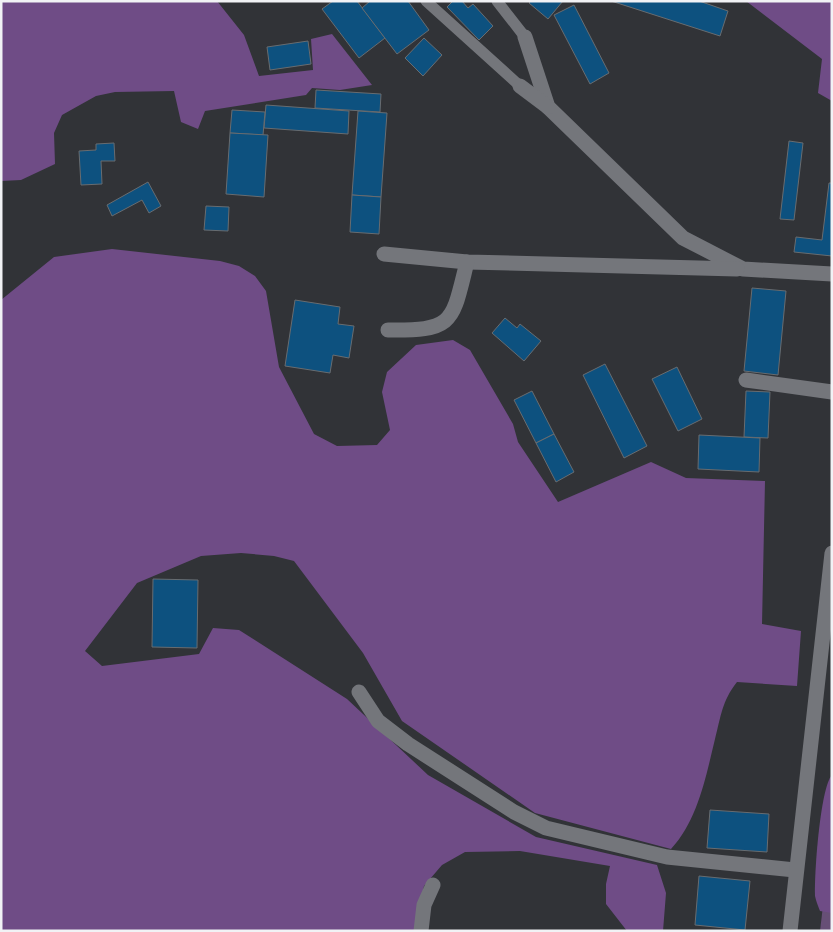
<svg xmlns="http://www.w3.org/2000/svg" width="833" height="932" font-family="'Roboto Serif',serif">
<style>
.green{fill:#674f76}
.forest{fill:#6f4c86}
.building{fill:#0d517f;stroke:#686c70}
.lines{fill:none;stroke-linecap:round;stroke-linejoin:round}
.lane{stroke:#74767b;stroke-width:11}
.street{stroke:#74767b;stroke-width:15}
</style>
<rect width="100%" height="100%" fill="#313337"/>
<polygon class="green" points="832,830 832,931 820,931"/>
<g class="forest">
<polygon points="1,1 217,1 244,35 259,76 313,70 311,39 332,34 372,85 340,90 312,88 306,95 205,111 198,129 181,122 174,91 115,92 96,96 62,115 54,133 55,164 21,180 1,181"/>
<polygon points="746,1 832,1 832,101 818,93 822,59"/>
<path d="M 112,249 L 220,261 L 239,266 L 255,276 L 266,291 L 279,367 L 314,434 L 337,446 L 377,445 L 390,430 L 382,392 L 387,372 L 416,345 L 453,340 L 470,350 L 513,424 L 518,442 L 558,502 L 651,462 L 686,478 L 765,481 L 762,624 L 801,631 L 797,686 L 737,682 C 722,701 721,716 715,739 C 706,776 698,820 671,849 L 535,813 L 402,721 L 363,653 L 294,561 L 274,556 L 241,553 L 201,556 L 137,583 L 85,651 L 102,666 L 199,654 L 213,628 L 239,630 L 347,699 L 428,775 L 536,837 L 657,865 L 666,893 L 663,931 L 627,931 L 606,904 L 606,884 L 610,866 L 520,851 L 465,852 L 442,865 L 424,886 L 414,931 L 1,931 L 1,300 L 54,257 Z"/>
<path d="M 832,775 L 832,913 L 820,911 C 818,906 816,901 815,896 C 814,876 820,788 832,775 Z"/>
</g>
<g class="building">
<polygon points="333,1 357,1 385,38 359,58 322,9"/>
<polygon points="370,1 408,1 429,30 397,54 362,8"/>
<polygon points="453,1 462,1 468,8 473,4 493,26 479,40 447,7"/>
<polygon points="531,1 563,1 548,19 529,3"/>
<polygon points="611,1 699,1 728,11 720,36"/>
<polygon points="574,5 609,73 590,84 554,15"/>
<polygon points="424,38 442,55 423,76 405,58"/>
<polygon points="308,41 311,64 270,70 267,47"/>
<polygon points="316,90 381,94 380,112 315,108"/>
<polygon points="266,105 349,111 348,134 264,128"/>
<polygon points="232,110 265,112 263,135 230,133"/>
<polygon points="358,111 387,113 381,197 352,195"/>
<polygon points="230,133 268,135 264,197 226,194"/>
<polygon points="789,141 803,143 794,220 780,219"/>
<polygon points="114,143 115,161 101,161 102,184 81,185 79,151 96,150 96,144"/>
<polygon points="148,182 161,206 149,213 142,200 112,216 107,205"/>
<polygon points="829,183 832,183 832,256 794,252 796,237 822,240"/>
<polygon points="352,195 381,197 379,234 350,232"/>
<polygon points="206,206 229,207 228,231 204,230"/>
<polygon points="752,288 786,291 778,375 744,371"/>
<polygon points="295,300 340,307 338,324 354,326 349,358 333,355 330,373 285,366"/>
<polygon points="505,318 517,328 520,324 541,341 524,361 492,333"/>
<polygon points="605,364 647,446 624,458 583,375"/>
<polygon points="677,367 702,419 678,431 652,379"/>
<polygon points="532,391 554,434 536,443 514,400"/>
<polygon points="746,391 770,392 768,438 744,437"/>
<polygon points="554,434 574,472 556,482 536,443"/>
<polygon points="699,435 760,438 759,472 698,469"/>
<polygon points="153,579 198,580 197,648 152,647"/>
<polygon points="710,810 769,814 767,852 707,848"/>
<polygon points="699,876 750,881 745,930 695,925"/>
</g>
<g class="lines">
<g class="lane">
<polyline points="426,1 520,86"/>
<polyline points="497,1 525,37"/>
</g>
<g class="street">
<polyline points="525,37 548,107 683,238 743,269 832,274"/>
<polyline points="520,86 548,107"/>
<polyline points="384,254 467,262 737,269"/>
<path d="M 388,330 C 455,331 452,322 467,262"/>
<polyline points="746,380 832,392"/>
<polyline points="359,692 378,721 408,744 514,812 546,828 667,857 795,870"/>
<polyline points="421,931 424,905 433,885"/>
<polyline points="790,931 832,553"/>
</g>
</g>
<rect width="833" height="932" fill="none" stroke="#f1f2f5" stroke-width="5"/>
</svg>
